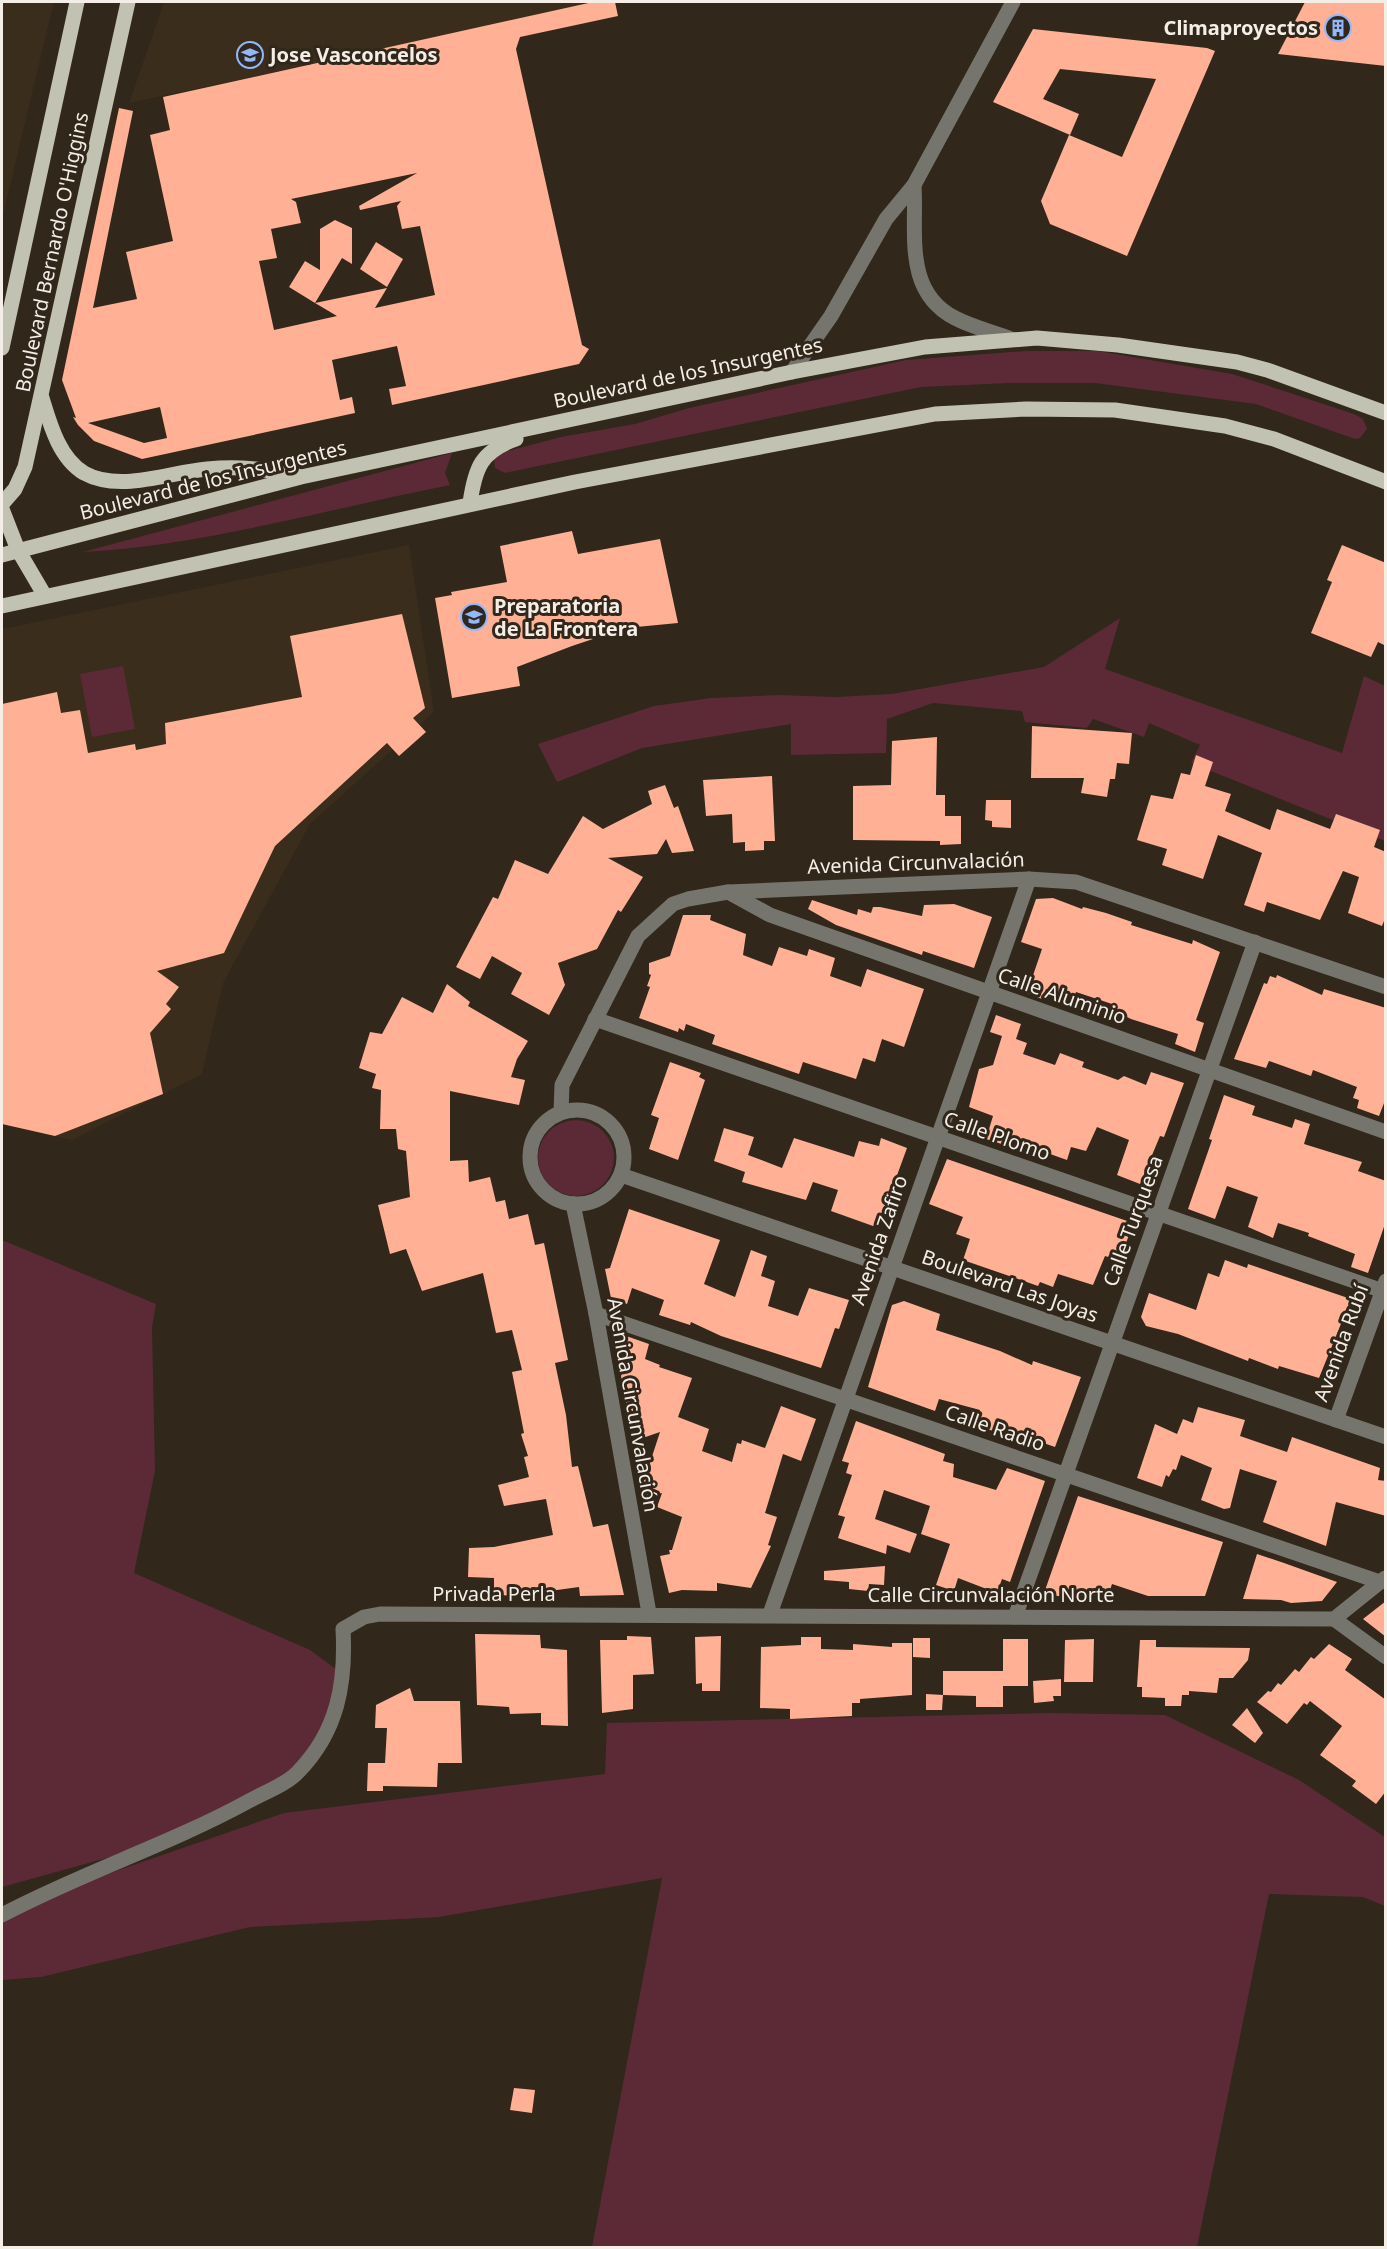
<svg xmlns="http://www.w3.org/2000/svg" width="1387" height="2249" font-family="'Noto Sans',sans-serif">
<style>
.built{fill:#3a2d1b}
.green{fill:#5c2a36}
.building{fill:#ffb095;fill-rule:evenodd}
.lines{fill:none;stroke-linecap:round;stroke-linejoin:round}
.minor{stroke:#75756e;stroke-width:15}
.major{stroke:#c1c2b2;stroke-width:15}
.labels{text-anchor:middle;stroke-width:6;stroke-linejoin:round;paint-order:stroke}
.poi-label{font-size:20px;font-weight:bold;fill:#f4eee6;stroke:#31271b;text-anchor:start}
.street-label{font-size:20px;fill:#f4eee6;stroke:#31271b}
</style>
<rect width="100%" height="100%" fill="#31271b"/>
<g class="built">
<polygon points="2,2 54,2 2,219"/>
<polygon points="164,2 582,2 580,7 129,103"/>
<polygon points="409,545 434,712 310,824 223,983 202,1074 72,1140 2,1124 2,629"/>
</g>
<g class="green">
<polygon points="1025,351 1097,351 1232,374 1354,414 1363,419 1367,429 1360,438 1355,439 1256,404 1095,383 1009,383 921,387 514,471 505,473 495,468 494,458 497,454 561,437 635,424 689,408 906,360"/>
<path d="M 452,453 L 445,473 L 450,485 C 328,509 206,545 83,552 Z"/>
<polygon points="1120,618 1105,669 1342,753 1364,676 1385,686 1385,841 1191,763 1200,745 1149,723 1144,737 1093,719 1087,728 1025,722 1022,711 933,703 887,719 886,753 791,755 791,724 642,748 557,782 538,744 654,706 711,698 779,695 836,697 892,694 1044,667"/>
<polygon points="123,666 135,729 92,737 80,674"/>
<circle cx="576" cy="1158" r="38"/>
<polygon points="2,1240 156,1304 152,1327 155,1471 134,1573 310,1650 340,1672 334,1704 295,1773 168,1841 2,1887"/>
<polygon points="1049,1713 1165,1715 1299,1780 1385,1837 1385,1906 1363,1897 1269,1894 1197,2247 592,2247 662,1878 439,1917 250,1927 41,1977 2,1980 2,1907 26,1902 284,1813 605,1774 607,1723"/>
</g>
<g class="building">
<path d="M 593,2 L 615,2 L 618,16 L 520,37 L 516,49 L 582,345 L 589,349 L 579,364 L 392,405 L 389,389 L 406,386 L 397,346 L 332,360 L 340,400 L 352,397 L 355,413 L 142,459 L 94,441 L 78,425 L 73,417 L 76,418 L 62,380 L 119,108 L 133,111 L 93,308 L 137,299 L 126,252 L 173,241 L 150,135 L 170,130 L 163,97 ZM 417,173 L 359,206 L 360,210 L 401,201 L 397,206 L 402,229 L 420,226 L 435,295 L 375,308 L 387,288 L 315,303 L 337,316 L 274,330 L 259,261 L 277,258 L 271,229 L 301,223 L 296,202 L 291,199 ZM 160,407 L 167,438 L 144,443 L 88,423 Z"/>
<polygon points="1305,2 1386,2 1386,66 1278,54"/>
<polygon points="1033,29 1207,48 1215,51 1127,256 1050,224 1041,201 1069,135 1122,157 1156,79 1060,69 1043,99 1079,114 1070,135 993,102"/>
<polygon points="335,220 352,228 352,264 342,258 315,303 289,287 305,261 320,270 320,229"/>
<polygon points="376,242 403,259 387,287 360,269"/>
<polygon points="572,531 578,554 660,539 678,623 626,628 572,646 517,667 520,686 452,698 435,598 452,595 451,592 507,582 500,546"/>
<polygon points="1342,545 1386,563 1386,646 1378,642 1371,657 1311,633 1332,582 1327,580"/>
<polygon points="402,614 425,708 413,718 426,732 399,756 387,743 275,846 224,953 157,971 179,987 166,1004 171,1009 150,1033 163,1094 55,1136 2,1124 2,704 57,692 61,713 80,710 88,753 135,744 136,750 166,744 165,723 302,697 290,636"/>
<polygon points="1032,726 1132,733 1129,764 1117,763 1115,779 1110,779 1107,797 1081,793 1084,778 1031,778"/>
<polygon points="937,737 936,795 945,795 945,816 961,816 961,844 940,845 940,841 853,840 853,786 891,785 892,741"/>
<polygon points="1196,755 1213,762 1205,786 1231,794 1225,811 1270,830 1277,809 1330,829 1336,814 1380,830 1374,847 1386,852 1386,916 1382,926 1348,913 1359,877 1343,871 1320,920 1267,902 1264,912 1244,905 1262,853 1218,835 1203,879 1162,865 1167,849 1137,840 1151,795 1173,799 1181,773 1190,775"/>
<polygon points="772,776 775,841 764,841 764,850 745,851 745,842 733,843 732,814 706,816 703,780"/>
<polygon points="665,785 674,808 678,806 694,851 672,853 666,839 657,854 608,858 643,877 621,912 618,910 597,949 558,963 565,985 549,1015 511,994 522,973 492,956 480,979 456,967 493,897 498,899 515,860 548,874 583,816 603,829 652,804 648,791"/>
<polygon points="986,800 1011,800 1011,828 992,827 992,821 985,820"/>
<polygon points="1053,898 1082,909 1083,907 1106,913 1132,922 1131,925 1192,944 1193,940 1220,952 1196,1020 1204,1023 1195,1052 1175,1044 1178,1034 1131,1019 1111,1009 1112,1004 1076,992 1074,998 1046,989 1042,999 1027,993 1042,949 1021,942 1036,899"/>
<polygon points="812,900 857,915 858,909 871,913 873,907 880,907 922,916 924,905 954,904 992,917 974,968 923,951 922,955 836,925 808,909"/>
<polygon points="683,915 711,915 710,920 746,934 743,955 772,966 779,947 807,956 809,949 835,958 830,976 861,987 867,969 924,989 904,1047 882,1039 875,1062 863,1058 856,1079 803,1062 799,1074 712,1044 715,1035 686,1024 684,1031 679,1028 678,1032 639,1018 650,987 647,986 651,975 649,974 649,963 670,956"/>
<polygon points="1277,975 1322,995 1324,989 1386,1008 1386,1098 1379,1116 1357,1108 1359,1100 1353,1098 1357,1087 1313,1070 1311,1076 1269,1061 1266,1068 1234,1059 1264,983 1267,984 1270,976 1276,978"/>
<polygon points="447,984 470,1002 468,1006 528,1041 517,1059 511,1077 525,1080 519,1105 450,1091 450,1161 468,1160 469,1182 490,1177 496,1202 505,1200 509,1219 528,1214 535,1245 544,1243 568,1360 555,1363 566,1415 572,1467 578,1466 593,1527 608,1524 624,1595 580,1596 579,1587 535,1593 535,1596 494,1595 494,1578 468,1577 469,1548 494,1547 553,1535 546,1499 504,1506 498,1485 529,1477 524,1457 528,1456 521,1434 524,1433 512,1372 522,1370 512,1330 496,1333 483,1273 422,1291 406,1249 390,1254 378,1205 410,1197 406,1151 398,1149 396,1129 380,1129 381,1090 372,1088 376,1074 359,1068 370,1032 382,1034 402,997 433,1013"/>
<polygon points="996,1015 1021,1024 1016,1039 1027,1043 1023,1054 1055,1065 1060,1053 1084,1062 1082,1067 1118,1080 1124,1076 1146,1085 1151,1072 1184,1083 1164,1137 1160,1136 1140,1184 1117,1175 1129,1140 1097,1127 1086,1151 1071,1147 1067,1160 1013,1141 1011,1147 986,1139 993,1116 969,1107 979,1069 993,1065 1002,1036 990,1032"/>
<polygon points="670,1062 701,1073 699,1077 705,1080 678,1160 649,1149 659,1118 651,1115"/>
<polygon points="1224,1095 1255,1106 1252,1115 1292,1128 1295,1119 1310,1124 1304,1144 1362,1162 1358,1171 1386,1181 1386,1221 1368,1273 1351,1267 1355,1254 1308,1236 1309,1233 1278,1223 1273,1238 1248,1227 1258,1197 1227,1186 1215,1219 1188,1209 1212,1140 1209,1139"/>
<polygon points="724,1128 754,1137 748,1155 782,1168 794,1138 854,1157 859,1141 879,1146 881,1138 907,1148 880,1222 873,1226 831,1211 838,1190 813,1182 806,1200 742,1182 745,1172 714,1161"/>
<polygon points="947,1159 1133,1223 1120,1261 1105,1256 1093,1285 1058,1274 1053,1287 1040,1282 1038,1286 963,1260 970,1239 956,1234 963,1217 929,1204"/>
<polygon points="629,1209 720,1240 704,1284 735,1297 751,1250 767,1256 761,1276 775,1281 768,1306 798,1316 809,1288 849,1300 839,1329 835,1328 821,1368 721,1336 691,1322 690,1325 659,1315 664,1300 632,1288 627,1304 611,1298 605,1269 610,1268"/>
<polygon points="1225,1260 1247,1268 1248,1264 1351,1299 1319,1378 1279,1366 1278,1369 1249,1358 1248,1361 1178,1334 1146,1326 1141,1317 1149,1293 1196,1310 1208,1273 1219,1277"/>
<polygon points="904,1301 940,1314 936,1330 1000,1351 1032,1365 1033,1361 1081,1377 1055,1447 1009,1431 1008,1436 975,1425 980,1410 939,1399 935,1411 868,1387 892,1305"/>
<polygon points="612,1331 649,1344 645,1359 660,1365 659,1367 692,1378 678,1417 709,1429 702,1451 732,1462 737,1443 741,1444 742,1440 765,1448 781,1406 816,1419 801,1461 783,1454 765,1513 777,1517 768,1545 771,1546 751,1588 717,1583 717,1591 682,1590 669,1593 660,1556 670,1554 669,1550 672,1550 682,1517 657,1507 662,1493 646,1496 643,1484 660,1432 634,1441 621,1376 628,1354 616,1351"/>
<polygon points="1198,1407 1245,1420 1240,1436 1287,1452 1292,1437 1380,1468 1378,1480 1386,1481 1386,1516 1336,1502 1326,1546 1263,1522 1277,1481 1240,1469 1230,1508 1224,1509 1201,1500 1212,1468 1181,1455 1176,1470 1173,1469 1169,1477 1166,1475 1162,1487 1137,1478 1155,1424 1177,1434 1183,1419 1193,1423"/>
<polygon points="856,1421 945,1454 943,1461 954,1464 953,1477 996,1490 1007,1468 1045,1481 1010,1582 1002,1579 997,1593 958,1578 954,1591 936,1585 950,1544 921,1534 930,1506 884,1490 875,1519 917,1534 910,1553 887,1545 886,1554 838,1538 845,1517 838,1515 852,1475 846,1473 849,1463 842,1461"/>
<polygon points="1078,1496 1223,1542 1205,1596 1148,1596 1112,1584 1108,1596 1043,1596"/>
<polygon points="1257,1554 1284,1563 1337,1582 1322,1601 1291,1603 1281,1600 1243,1599"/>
<polygon points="885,1566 884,1585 869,1584 868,1591 849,1589 849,1582 824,1580 824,1571"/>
<polygon points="1386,1601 1386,1637 1363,1619"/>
<polygon points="475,1634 540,1635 541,1648 567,1650 568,1726 541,1725 541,1713 510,1714 509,1707 477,1705"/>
<polygon points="627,1636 651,1637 654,1674 633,1675 633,1709 602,1713 600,1640 627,1640"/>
<polygon points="721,1636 720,1691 702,1691 702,1683 696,1684 695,1637"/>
<polygon points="801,1637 821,1637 821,1649 853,1650 853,1644 892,1647 892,1643 912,1643 912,1695 860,1699 860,1703 852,1703 852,1716 790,1719 790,1709 760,1708 761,1647 801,1645"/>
<polygon points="913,1638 930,1638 930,1658 913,1657"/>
<polygon points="1003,1639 1028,1639 1028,1686 1003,1686 1003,1681 1003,1707 976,1707 976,1696 943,1695 943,1671 1003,1671"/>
<polygon points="1094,1639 1093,1682 1064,1682 1065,1640"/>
<polygon points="1140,1640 1156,1640 1156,1647 1250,1648 1248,1660 1233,1678 1219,1678 1217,1693 1189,1691 1189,1695 1182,1695 1181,1706 1165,1706 1165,1698 1142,1697 1142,1687 1137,1687"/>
<polygon points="1329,1644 1352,1659 1345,1670 1386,1700 1386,1791 1376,1804 1352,1786 1356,1781 1320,1755 1342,1726 1310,1701 1307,1705 1304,1703 1287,1724 1257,1702 1268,1691 1271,1692 1278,1683 1281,1685 1295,1669 1299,1672 1311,1657 1314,1659"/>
<polygon points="1061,1679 1061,1696 1053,1696 1054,1701 1034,1703 1033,1681"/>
<polygon points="410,1688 414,1701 460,1701 462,1763 438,1763 437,1787 383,1786 383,1791 367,1791 368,1763 385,1763 387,1728 375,1728 376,1705"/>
<polygon points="926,1694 943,1695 942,1710 926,1710"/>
<polygon points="1247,1708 1263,1733 1255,1743 1232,1725"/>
<polygon points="514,2088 535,2090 532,2113 510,2110"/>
</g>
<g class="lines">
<g class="minor">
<path d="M 914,185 C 917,233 903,291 955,318 C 972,327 993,332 1011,339"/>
<polyline points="792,372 831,316 886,219 914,185 1013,2"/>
<polyline points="728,892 770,915 1386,1132"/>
<polyline points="595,1019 1386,1292"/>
<circle cx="577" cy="1157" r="47"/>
<polyline points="561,1112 562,1085 638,936 673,904 688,899 728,892 1029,879 1076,882 1386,987"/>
<polyline points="621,1175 1386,1437"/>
<polyline points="573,1204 596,1314 649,1613"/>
<polyline points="596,1314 1380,1582"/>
<polyline points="1336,1420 1386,1281"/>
<polyline points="770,1614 1029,879"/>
<polyline points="1015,1617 1255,942"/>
<polyline points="1334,1619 1385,1578"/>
<polyline points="1334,1619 1386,1657"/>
<path d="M 2,1915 C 81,1873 168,1845 247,1802 C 263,1793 286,1785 298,1772 C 338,1731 346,1683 343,1629 L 364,1617 L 380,1614 L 1334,1619"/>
</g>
<g class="major">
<polyline points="2,348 77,2"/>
<path d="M 42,398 C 50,424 59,458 84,473 C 120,493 170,472 207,469 C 240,466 265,469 298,476"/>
<path d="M 470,503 C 475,468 481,451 516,439"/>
<polyline points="2,504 15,489 25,467 128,2"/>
<polyline points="2,509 18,550 45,596"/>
<polyline points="2,555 301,477 792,372 925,347 1037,338 1118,345 1237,362 1267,370 1386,413"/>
<polyline points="2,606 575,482 935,414 1026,409 1115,410 1225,426 1274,439 1386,482"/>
</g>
</g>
<defs>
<symbol id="building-ring" viewBox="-11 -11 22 22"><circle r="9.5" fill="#31271b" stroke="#91b8fd" stroke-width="1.5"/><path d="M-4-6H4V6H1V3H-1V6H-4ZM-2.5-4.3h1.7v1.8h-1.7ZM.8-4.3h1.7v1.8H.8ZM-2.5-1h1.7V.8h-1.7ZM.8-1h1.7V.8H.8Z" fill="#91b8fd"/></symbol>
<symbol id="school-ring" viewBox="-11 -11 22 22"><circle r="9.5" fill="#31271b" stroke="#91b8fd" stroke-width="1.5"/><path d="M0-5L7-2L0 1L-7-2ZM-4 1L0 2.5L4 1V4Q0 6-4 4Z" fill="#91b8fd"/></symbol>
<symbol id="university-ring" viewBox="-11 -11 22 22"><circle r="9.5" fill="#31271b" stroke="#91b8fd" stroke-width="1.5"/><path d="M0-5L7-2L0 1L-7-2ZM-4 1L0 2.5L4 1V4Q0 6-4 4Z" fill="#91b8fd"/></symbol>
</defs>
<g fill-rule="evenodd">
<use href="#building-ring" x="1323" y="13" width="30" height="30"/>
<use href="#school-ring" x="235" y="40" width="30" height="30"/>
<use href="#university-ring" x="459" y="602" width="30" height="30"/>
</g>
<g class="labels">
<g class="poi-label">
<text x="1318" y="35" text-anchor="end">Climaproyectos</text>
<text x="270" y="62">Jose Vasconcelos</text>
<text x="494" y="613">Preparatoria<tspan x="494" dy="23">de La Frontera</tspan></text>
</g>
<g class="street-label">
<text transform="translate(52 252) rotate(-78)" y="7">Boulevard Bernardo O'Higgins</text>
<text transform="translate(688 373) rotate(-12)" y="7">Boulevard de los Insurgentes</text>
<text transform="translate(213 480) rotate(-14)" y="7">Boulevard de los Insurgentes</text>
<text transform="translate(916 863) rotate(-2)" y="7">Avenida Circunvalación</text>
<text transform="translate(1062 996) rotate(19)" y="7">Calle Aluminio</text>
<text transform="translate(997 1136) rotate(19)" y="7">Calle Plomo</text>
<text transform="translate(1133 1221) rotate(-70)" y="7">Calle Turquesa</text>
<text transform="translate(879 1240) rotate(-71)" y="7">Avenida Zafiro</text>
<text transform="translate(1010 1286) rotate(19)" y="7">Boulevard Las Joyas</text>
<text transform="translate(1341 1343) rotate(-70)" y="7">Avenida Rubí</text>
<text transform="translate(633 1405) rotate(80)" y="7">Avenida Circunvalación</text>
<text transform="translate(995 1428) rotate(19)" y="7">Calle Radio</text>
<text x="494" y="1601">Privada Perla</text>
<text x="991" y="1602">Calle Circunvalación Norte</text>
</g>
</g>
<rect width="1387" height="2249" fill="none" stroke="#f4eee6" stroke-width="6"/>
</svg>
